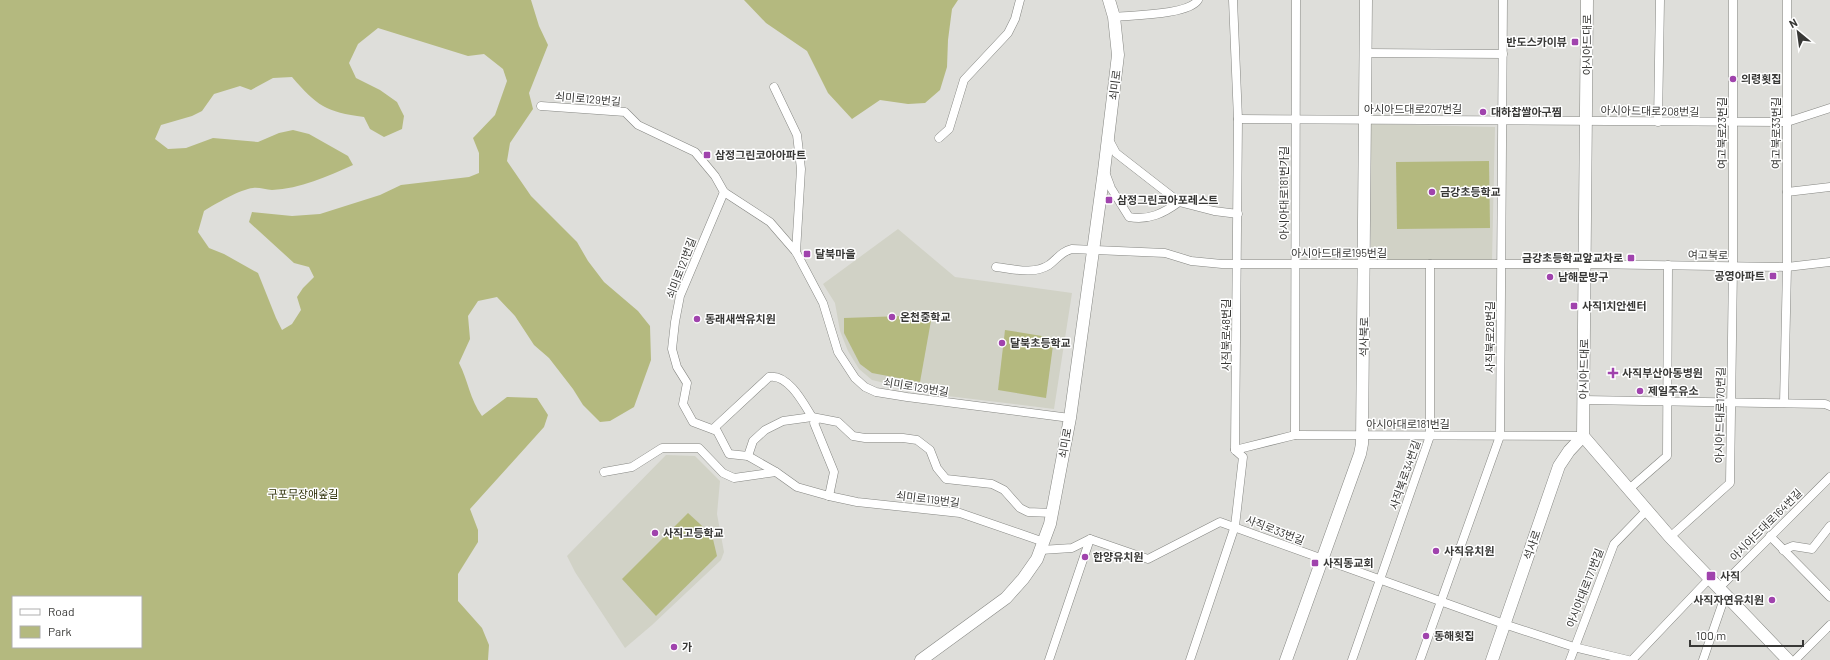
<svg xmlns="http://www.w3.org/2000/svg" width="1830" height="660" font-family="Barlow,'Noto Sans KR',sans-serif">
<style>
.built{fill:#d1d2c6}
.green{fill:#b4b97f;fill-rule:evenodd}
.lines{fill:none;stroke-linecap:round;stroke-linejoin:round}
.street-casing{stroke:#858682;stroke-width:9}
.secondary-casing{stroke:#858682;stroke-width:13}
.street{stroke:#fff;stroke-width:8}
.secondary{stroke:#fff;stroke-width:12}
.poi-dot{fill:#a043ad;stroke:#fff;stroke-width:1.5}
.labels{text-anchor:middle;stroke-width:3;stroke-linejoin:round;paint-order:stroke}
.poi-label{font-size:11px;font-weight:bold;fill:#383836;stroke:#fff;text-anchor:start}
.street-label{font-size:11px;fill:#383836;stroke:#fff}
.park-label{font-size:11px;fill:#2d2f07;stroke:#fff}
</style>
<rect width="100%" height="100%" fill="#dededa"/>
<g class="built">
<polygon points="1369,124 1495,127 1492,261 1374,260 1371,257"/>
<polygon points="898,229 955,277 1072,293 1054,409 931,394 872,380 859,369 848,351 840,331 835,303 823,284"/>
<polygon points="666,455 695,456 720,481 717,514 724,552 721,560 652,625 625,648 575,572 567,556"/>
</g>
<g class="green">
<path d="M 0,0 L 531,0 L 539,26 L 548,45 L 529,93 L 533,109 L 510,143 L 507,161 L 531,196 L 577,242 L 588,261 L 604,282 L 638,311 L 650,326 L 651,360 L 634,407 L 610,421 L 600,422 L 583,405 L 573,389 L 549,358 L 534,345 L 515,316 L 497,297 L 478,301 L 468,316 L 470,339 L 459,363 C 468,380 470,400 482,416 L 507,397 L 537,398 L 548,415 L 544,427 L 470,509 L 478,530 L 478,542 L 458,574 L 458,601 L 482,628 L 489,645 L 488,660 L 0,660 ZM 378,28 L 468,56 L 484,54 L 503,69 L 507,81 L 495,115 L 473,138 L 479,153 L 479,173 L 469,177 L 401,185 L 380,195 L 320,214 L 292,216 L 252,212 L 249,222 L 294,263 L 309,267 L 314,277 L 303,288 L 297,297 L 301,310 L 292,324 L 282,330 L 276,318 L 258,273 L 224,254 L 209,248 L 198,232 L 204,211 C 215,204 241,189 253,188 C 259,187 266,190 272,190 C 300,189 328,176 353,165 L 348,156 L 309,134 L 293,130 L 279,133 L 258,142 L 213,138 L 186,148 L 168,149 L 155,139 L 161,125 L 192,116 L 202,111 L 214,94 L 240,86 L 251,90 L 273,78 L 292,77 C 317,106 326,112 364,117 L 370,129 L 384,137 L 402,129 L 404,116 L 397,102 L 380,90 L 356,78 L 349,63 L 358,44 ZM 13,597 L 141,597 L 141,647 L 13,647 Z"/>
<polygon points="744,0 958,0 952,9 948,40 947,67 940,90 925,103 908,104 880,100 852,119 828,93 807,51 766,23"/>
<polygon points="1489,161 1490,228 1397,229 1396,162"/>
<polygon points="932,315 920,382 872,373 860,364 844,333 844,318"/>
<polygon points="1005,330 1054,338 1046,398 998,390"/>
<polygon points="688,513 712,535 717,556 656,616 622,579"/>
</g>
<g class="lines">
<defs>
<g id="street">
<path d="M 1114,17 C 1132,15 1189,15 1198,0"/>
<polyline points="1366,53 1503,54"/>
<polyline points="774,87 797,135 801,169 796,252"/>
<polyline points="541,106 625,112 638,125 695,152 715,176 724,192 770,222 796,252 823,303 838,352 855,378 865,387 876,392 907,397 1070,418"/>
<polyline points="1238,119 1787,122 1830,108"/>
<polyline points="1658,122 1660,0"/>
<polyline points="939,138 949,129 964,80 1008,33 1015,19 1020,0"/>
<polyline points="1108,138 1116,153 1179,202 1214,211 1238,214"/>
<path d="M 1105,172 L 1111,188 L 1129,217 C 1148,221 1164,213 1179,202"/>
<polyline points="724,192 680,296 675,322 672,349 677,367 687,383 683,404 693,422 717,431 729,454 748,456 776,472"/>
<polyline points="1787,192 1830,187"/>
<path d="M 996,267 C 1014,269 1033,275 1049,265 C 1057,259 1062,251 1072,249 L 1165,253 L 1191,261 L 1222,264 L 1585,264 L 1787,267 L 1830,262"/>
<polyline points="1583,400 1825,404 1830,406"/>
<polyline points="1784,403 1787,267 1787,0"/>
<polyline points="817,419 814,423 834,472 829,496"/>
<path d="M 713,429 L 769,377 C 788,373 804,404 812,417"/>
<polyline points="1295,435 1296,0"/>
<polyline points="1235,450 1295,435 1583,436"/>
<polyline points="748,456 753,441 765,430 783,421 812,417 838,422 853,436 865,438 903,438 917,440 930,450 937,468 946,479 992,484 1004,490 1020,508 1028,512 1052,513"/>
<polyline points="604,472 632,467 662,448 699,448 723,473 734,478 776,472 797,487 829,496 857,502 960,513 1044,542"/>
<polyline points="1628,490 1667,456 1668,265"/>
<polyline points="1770,536 1830,597"/>
<polyline points="1670,537 1730,483 1733,266 1733,0"/>
<polyline points="1041,550 1072,548 1090,539 1148,559 1220,522 1504,624 1574,647 1628,660"/>
<polyline points="1783,550 1793,546 1812,549 1830,526"/>
<polyline points="1718,589 1830,477"/>
<polyline points="1049,660 1090,539"/>
<polyline points="1190,660 1235,526 1243,457 1235,450 1238,119 1233,0"/>
<polyline points="1352,660 1430,436 1430,264"/>
<polyline points="1420,660 1500,436 1503,0"/>
<polyline points="1570,660 1614,544 1646,511"/>
<polyline points="1632,660 1709,579"/>
<polyline points="1703,660 1725,596"/>
<polyline points="1795,660 1830,625"/>
</g>
<g id="secondary">
<polyline points="1587,0 1583,436 1670,537 1788,660"/>
<polyline points="921,660 1006,598 1023,579 1037,559 1050,524 1070,418 1104,171 1118,55 1114,17 1109,0"/>
<polyline points="1286,660 1360,454 1362,444 1366,0"/>
<polyline points="1492,660 1559,466 1569,451 1583,436"/>
</g>
</defs>
<use href="#street" class="street-casing"/>
<use href="#secondary" class="secondary-casing"/>
<use href="#street" class="street"/>
<use href="#secondary" class="secondary"/>
</g>
<g class="poi-dot">
<rect x="1571" y="38" width="8" height="8" rx="2"/>
<circle cx="1733" cy="79" r="4"/>
<circle cx="1483" cy="112" r="4"/>
<rect x="703" y="151" width="8" height="8" rx="2"/>
<circle cx="1432" cy="192" r="4"/>
<rect x="1105" y="196" width="8" height="8" rx="2"/>
<rect x="803" y="250" width="8" height="8" rx="2"/>
<rect x="1627" y="254" width="8" height="8" rx="2"/>
<rect x="1769" y="272" width="8" height="8" rx="2"/>
<circle cx="1550" cy="277" r="4"/>
<rect x="1570" y="302" width="8" height="8" rx="2"/>
<circle cx="892" cy="317" r="4"/>
<circle cx="697" cy="319" r="4"/>
<circle cx="1002" cy="343" r="4"/>
<path d="M1611 367h4v4h4v4h-4v4h-4v-4h-4v-4h4z"/>
<circle cx="1640" cy="391" r="4"/>
<circle cx="655" cy="533" r="4"/>
<circle cx="1436" cy="551" r="4"/>
<circle cx="1085" cy="557" r="4"/>
<rect x="1311" y="559" width="8" height="8" rx="2"/>
<rect x="1706" y="571" width="10" height="10" rx="2"/>
<circle cx="1772" cy="600" r="4"/>
<circle cx="1426" cy="636" r="4"/>
<circle cx="674" cy="647" r="4"/>
</g>
<g class="labels">
<g class="poi-label">
<text x="1567" y="46" text-anchor="end">반도스카이뷰</text>
<text x="1741" y="83">의령횟집</text>
<text x="1491" y="116">대하찹쌀아구찜</text>
<text x="715" y="159">삼정그린코아아파트</text>
<text x="1440" y="196">금강초등학교</text>
<text x="1117" y="204">삼정그린코아포레스트</text>
<text x="815" y="258">달북마을</text>
<text x="1623" y="262" text-anchor="end">금강초등학교앞교차로</text>
<text x="1765" y="280" text-anchor="end">공영아파트</text>
<text x="1558" y="281">남해문방구</text>
<text x="1582" y="310">사직1치안센터</text>
<text x="900" y="321">온천중학교</text>
<text x="705" y="323">동래새싹유치원</text>
<text x="1010" y="347">달북초등학교</text>
<text x="1622" y="377">사직부산아동병원</text>
<text x="1648" y="395">제일주유소</text>
<text x="663" y="537">사직고등학교</text>
<text x="1444" y="555">사직유치원</text>
<text x="1093" y="561">한양유치원</text>
<text x="1323" y="567">사직동교회</text>
<text x="1720" y="580">사직</text>
<text x="1764" y="604" text-anchor="end">사직자연유치원</text>
<text x="1434" y="640">동해횟집</text>
<text x="682" y="651">가</text>
</g>
<g class="street-label">
<text transform="translate(1587 45) rotate(-90)" y="4">아시아드대로</text>
<text transform="translate(1115 85) rotate(-83)" y="4">쇠미로</text>
<text transform="translate(588 99) rotate(5)" y="4">쇠미로129번길</text>
<text x="1413" y="113">아시아드대로207번길</text>
<text transform="translate(1650 111) rotate(1)" y="4">아시아드대로208번길</text>
<text transform="translate(1722 133) rotate(-90)" y="4">여고북로23번길</text>
<text transform="translate(1776 133) rotate(-90)" y="4">여고북로33번길</text>
<text transform="translate(1284 193) rotate(-90)" y="4">아시아대로181번가길</text>
<text x="1339" y="257">아시아드대로195번길</text>
<text transform="translate(1708 255) rotate(1)" y="4">여고북로</text>
<text transform="translate(681 268) rotate(-69)" y="4">쇠미로121번길</text>
<text transform="translate(1226 335) rotate(-90)" y="4">사직북로48번길</text>
<text transform="translate(1364 337) rotate(-89)" y="4">석사북로</text>
<text transform="translate(1490 337) rotate(-90)" y="4">사직북로28번길</text>
<text transform="translate(1584 369) rotate(-89)" y="4">아시아드대로</text>
<text transform="translate(916 387) rotate(9)" y="4">쇠미로129번길</text>
<text transform="translate(1720 415) rotate(-89)" y="4">아시아드대로170번길</text>
<text x="1408" y="428">아시아대로181번길</text>
<text transform="translate(1065 443) rotate(-80)" y="4">쇠미로</text>
<text transform="translate(1405 475) rotate(-71)" y="4">사직북로34번길</text>
<text transform="translate(928 499) rotate(7)" y="4">쇠미로119번길</text>
<text transform="translate(1766 525) rotate(-45)" y="4">아시아드대로164번길</text>
<text transform="translate(1275 530) rotate(21)" y="4">사직로33번길</text>
<text transform="translate(1532 545) rotate(-71)" y="4">석사로</text>
<text transform="translate(1585 588) rotate(-69)" y="4">아시아대로171번길</text>
</g>
<g class="park-label">
<text x="303" y="498">구포무장애숲길</text>
</g>
</g>
<rect x="12" y="596" width="130" height="52" fill="#ffffff" stroke="#afafaf"/>
<rect x="20" y="609" width="20" height="6" fill="#ffffff" stroke="#afafaf"/>
<text x="48" y="616" font-size="12" fill="#383836">Road</text>
<rect x="20" y="626" width="20" height="12" fill="#b4b97f" stroke="#afafaf"/>
<text x="48" y="636" font-size="12" fill="#383836">Park</text>
<g transform="translate(1798 32) rotate(331)" stroke="#ffffff" stroke-width="3" paint-order="stroke">
<path d="M0-3L7 15L0 10L-7 15Z" fill="#383836"/>
<text y="-6" font-size="11" font-weight="bold" text-anchor="middle" fill="#383836">N</text>
</g>
<path d="M1690 640v6h113v-6" fill="none" stroke="#383836" stroke-width="2"/>
<text x="1696" y="640" font-size="12" fill="#383836" stroke="#ffffff" stroke-width="3" paint-order="stroke">100 m</text>
</svg>
